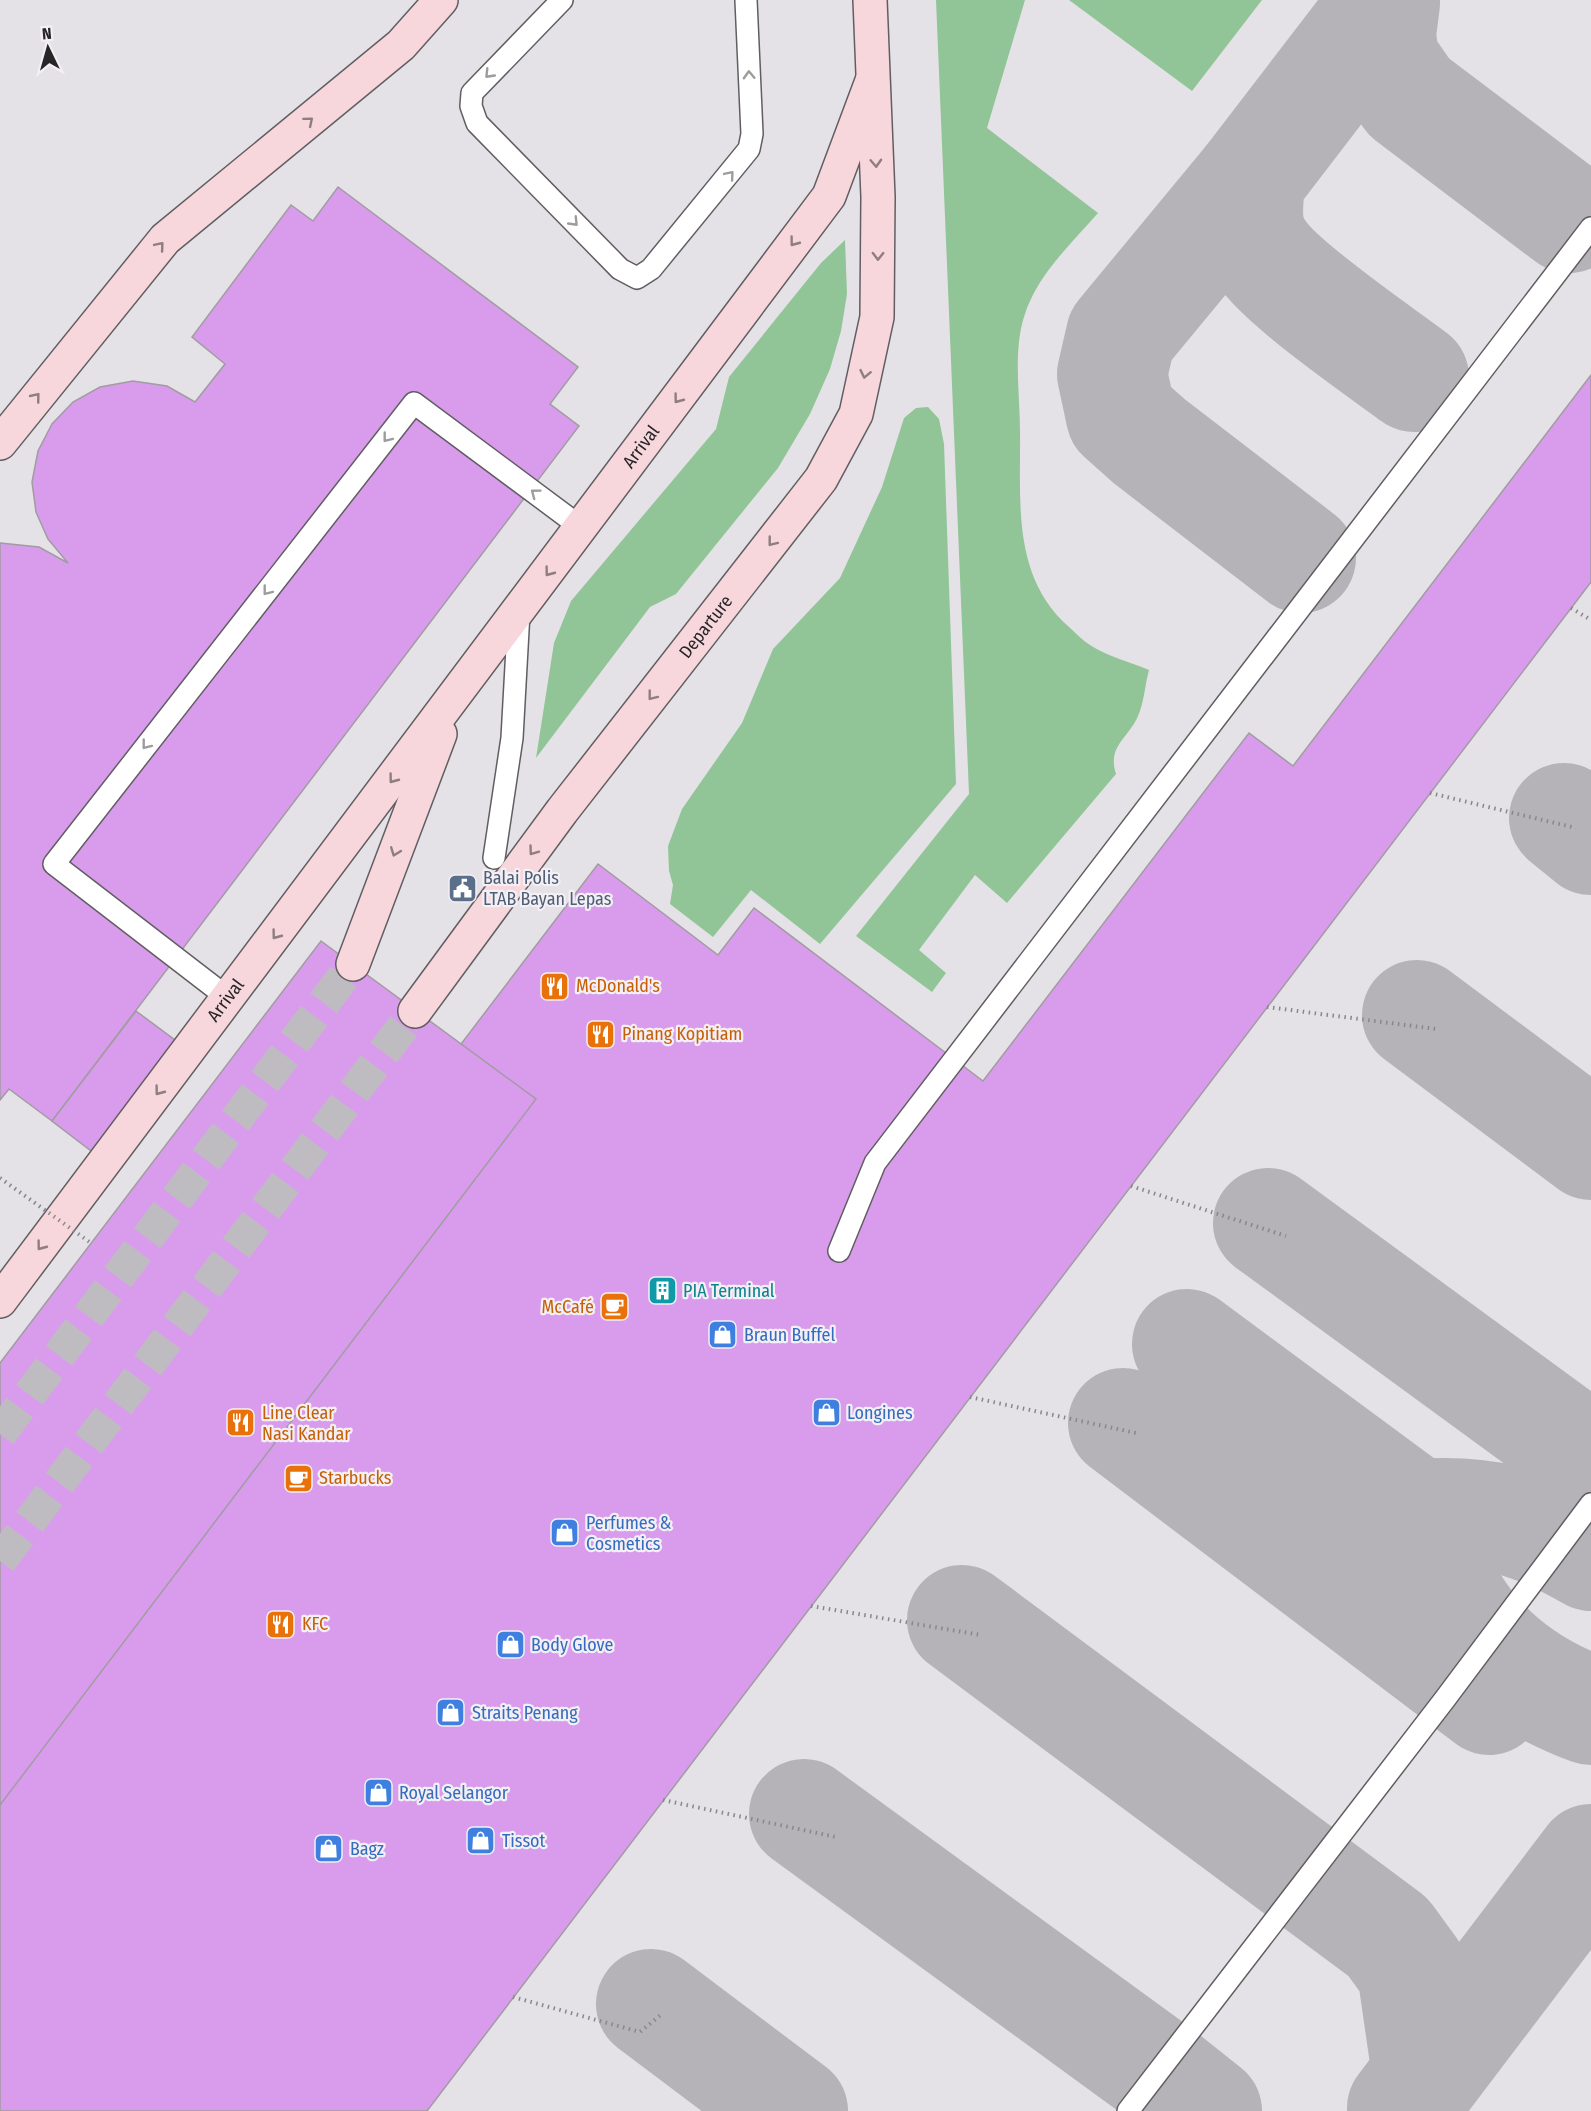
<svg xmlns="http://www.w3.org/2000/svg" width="1591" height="2111" font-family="'Fira Sans Condensed',sans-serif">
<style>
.green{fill:#91c597}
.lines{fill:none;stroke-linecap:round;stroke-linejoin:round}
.taxiway{stroke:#b6b3b8;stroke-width:110}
.building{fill:#d99ced;stroke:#a09ca1;stroke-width:1.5}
.secondary-tunnel{stroke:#bfbcc1;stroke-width:33;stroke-dasharray:33 16;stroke-linecap:butt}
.lane-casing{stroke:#615e62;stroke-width:24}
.secondary-casing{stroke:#615e62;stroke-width:36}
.path{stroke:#89878a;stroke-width:4;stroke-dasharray:1.5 4.5;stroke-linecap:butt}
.lane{stroke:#fff;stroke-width:21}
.secondary{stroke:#f7d6dc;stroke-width:33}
.path-bridge{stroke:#89878a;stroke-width:4;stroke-dasharray:1.5 4.5;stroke-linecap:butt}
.oneway{stroke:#9d9d9e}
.oneway2{stroke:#8e7e82}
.labels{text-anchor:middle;stroke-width:4.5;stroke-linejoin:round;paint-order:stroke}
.street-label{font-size:18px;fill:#262527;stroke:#f3eff4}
.service-label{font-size:18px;fill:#4e5e75;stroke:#f3eff4;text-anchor:start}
.food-label{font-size:18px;fill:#c56008;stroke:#f3eff4;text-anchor:start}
.culture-label{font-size:18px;fill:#0d838f;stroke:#f3eff4;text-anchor:start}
.shop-label{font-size:18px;fill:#366cbe;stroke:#f3eff4;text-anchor:start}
</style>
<rect width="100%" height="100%" fill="#e5e2e7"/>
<g class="green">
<path d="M 936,0 L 1025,0 L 987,128 L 1098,213 C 1071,244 1036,276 1024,317 C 1013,352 1020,395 1020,431 C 1021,500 1011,576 1069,627 C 1076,633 1082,640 1090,645 C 1107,656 1130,662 1149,670 C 1145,684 1144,703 1138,716 C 1128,739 1107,746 1116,774 L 1007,903 L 975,875 L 919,950 L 946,973 L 932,992 L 856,936 L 969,794 Z"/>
<polygon points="1069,0 1262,0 1192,91"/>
<polygon points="845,240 847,294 841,331 830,369 810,414 778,468 676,594 650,607 536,758 554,643 571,601 716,429 729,377 821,263"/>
<polygon points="928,407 939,419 944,444 956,784 820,944 751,890 713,937 670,904 673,885 669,871 668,846 682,809 742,723 773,649 840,578 882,487 904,418 916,408"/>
</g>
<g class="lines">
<g class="taxiway">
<polyline points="1250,179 1121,335 1112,374 1121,416 1149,441 1301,558"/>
<path d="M 1414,377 C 1377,349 1269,277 1253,239 C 1245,221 1249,198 1250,179 L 1385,3 L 1381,34 L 1384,61 L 1409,97 L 1569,218"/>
<polyline points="1564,818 1591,840"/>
<polyline points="1417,1015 1591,1145"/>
<polyline points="1268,1223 1591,1459"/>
<path d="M 1187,1344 L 1417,1514 C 1441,1611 1497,1676 1591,1710"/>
<polyline points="1123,1423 1489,1700"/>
<path d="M 1417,1514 C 1485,1509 1532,1521 1591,1556"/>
<polyline points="962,1620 1388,1937 1412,1970 1427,2074"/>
<polyline points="804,1814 1158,2072 1207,2111"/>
<polyline points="651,2004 793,2111"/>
<polyline points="1402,2108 1591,1859"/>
</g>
</g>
<g class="building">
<polygon points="338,187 578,367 550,404 579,426 52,1121 9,1089 0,1100 0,543 39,547 68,563 48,539 36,512 32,482 38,451 52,424 73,402 100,387 133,381 167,386 195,402 225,364 192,337 291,205 313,221"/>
<polygon points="1591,375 1591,582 427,2111 0,2111 0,1650 598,864 718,955 754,908 983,1081 1249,733 1293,766"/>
<polygon points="321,941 536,1099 0,1805 0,1363"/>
<polygon points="136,1011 179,1043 95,1154 52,1121"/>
</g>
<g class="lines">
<g class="secondary-tunnel">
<polyline points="0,1434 353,964"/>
<polyline points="0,1561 415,1011"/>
</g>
<defs>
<g id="lane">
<polyline points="562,0 472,93 471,106 477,123 620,269 637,278 651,269 749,149 752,134 746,0"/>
<polyline points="494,858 512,738 519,612"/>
<polyline points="228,998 54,864 414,403 582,528"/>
<polyline points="839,1251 875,1163 1591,228"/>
<polyline points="1128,2111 1445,1699 1591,1504"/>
</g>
<g id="secondary">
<polyline points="0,443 165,239 401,45 441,0"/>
<polyline points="353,964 440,734"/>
<path id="s1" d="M 415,1011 L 562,811 L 821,479 L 856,414 L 877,317 L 878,197 L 870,0"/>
<path id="s2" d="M 0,1301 L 829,196 L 872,81"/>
</g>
</defs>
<use href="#lane" class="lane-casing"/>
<use href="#secondary" class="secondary-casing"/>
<g class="path">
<polyline points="1571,608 1591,620"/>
<polyline points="1430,793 1576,828"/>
<polyline points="1267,1007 1436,1029"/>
<polyline points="1131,1186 1286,1236"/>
<polyline points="970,1397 1136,1433"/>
<polyline points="811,1606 981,1635"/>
<polyline points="663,1800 836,1837"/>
<polyline points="513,1997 640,2032 663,2013"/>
</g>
<use href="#lane" class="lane"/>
<use href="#secondary" class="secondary"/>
<polyline class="path-bridge" points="0,1178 91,1243"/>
</g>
<defs><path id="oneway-chevron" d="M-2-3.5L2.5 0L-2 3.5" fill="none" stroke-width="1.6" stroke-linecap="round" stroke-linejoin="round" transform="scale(1.5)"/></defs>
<g class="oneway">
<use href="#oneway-chevron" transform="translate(489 74) rotate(134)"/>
<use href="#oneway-chevron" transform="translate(749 75) rotate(-92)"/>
<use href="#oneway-chevron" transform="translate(730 175) rotate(-50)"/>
<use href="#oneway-chevron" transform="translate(574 222) rotate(46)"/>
<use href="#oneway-chevron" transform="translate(387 438) rotate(128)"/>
<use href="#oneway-chevron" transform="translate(535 493) rotate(-143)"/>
<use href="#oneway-chevron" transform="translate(267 591) rotate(128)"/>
<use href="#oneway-chevron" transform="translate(146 745) rotate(128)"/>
</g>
<g class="oneway2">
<use href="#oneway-chevron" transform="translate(309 121) rotate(-40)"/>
<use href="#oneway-chevron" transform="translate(876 163) rotate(87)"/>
<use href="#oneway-chevron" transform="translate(794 242) rotate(127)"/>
<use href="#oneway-chevron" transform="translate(160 246) rotate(-50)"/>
<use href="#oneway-chevron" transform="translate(878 256) rotate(91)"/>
<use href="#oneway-chevron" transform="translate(865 374) rotate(102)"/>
<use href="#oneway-chevron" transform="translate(36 397) rotate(-51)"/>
<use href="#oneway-chevron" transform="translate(678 399) rotate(127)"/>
<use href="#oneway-chevron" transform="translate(772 542) rotate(128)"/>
<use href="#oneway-chevron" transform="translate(549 572) rotate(127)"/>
<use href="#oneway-chevron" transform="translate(652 696) rotate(128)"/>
<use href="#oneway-chevron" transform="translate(393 779) rotate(127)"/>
<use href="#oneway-chevron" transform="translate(533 851) rotate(126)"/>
<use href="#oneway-chevron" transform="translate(395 852) rotate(111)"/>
<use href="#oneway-chevron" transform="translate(276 935) rotate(127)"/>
<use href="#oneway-chevron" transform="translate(159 1091) rotate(127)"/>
<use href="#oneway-chevron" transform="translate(41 1246) rotate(127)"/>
</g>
<defs>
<symbol id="civic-square" viewBox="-11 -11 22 22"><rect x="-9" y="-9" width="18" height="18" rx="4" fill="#5c6f8a" stroke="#f3eff4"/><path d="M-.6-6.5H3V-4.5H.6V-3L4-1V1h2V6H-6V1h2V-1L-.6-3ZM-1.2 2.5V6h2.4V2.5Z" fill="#fff"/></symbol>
<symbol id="restaurant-square" viewBox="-11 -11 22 22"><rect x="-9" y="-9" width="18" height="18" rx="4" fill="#e8710a" stroke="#f3eff4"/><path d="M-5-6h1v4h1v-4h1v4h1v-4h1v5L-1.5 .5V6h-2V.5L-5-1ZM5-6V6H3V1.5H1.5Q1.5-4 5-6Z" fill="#fff"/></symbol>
<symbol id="building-square" viewBox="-11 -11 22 22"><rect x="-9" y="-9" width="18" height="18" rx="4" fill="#0f9aa8" stroke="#f3eff4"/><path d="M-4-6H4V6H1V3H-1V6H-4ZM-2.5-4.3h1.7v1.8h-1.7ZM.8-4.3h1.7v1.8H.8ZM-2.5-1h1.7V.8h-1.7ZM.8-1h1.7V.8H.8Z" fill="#fff"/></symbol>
<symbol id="cafe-square" viewBox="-11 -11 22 22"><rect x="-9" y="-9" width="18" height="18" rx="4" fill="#e8710a" stroke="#f3eff4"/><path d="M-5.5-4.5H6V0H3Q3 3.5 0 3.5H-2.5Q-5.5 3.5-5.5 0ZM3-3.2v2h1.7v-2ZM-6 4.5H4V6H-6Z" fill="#fff"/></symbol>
<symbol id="shop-square" viewBox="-11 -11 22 22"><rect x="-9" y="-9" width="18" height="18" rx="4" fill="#3f7fe0" stroke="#f3eff4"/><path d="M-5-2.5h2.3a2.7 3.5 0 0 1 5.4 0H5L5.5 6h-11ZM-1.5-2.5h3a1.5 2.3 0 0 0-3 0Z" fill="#fff"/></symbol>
</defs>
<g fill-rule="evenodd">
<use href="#civic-square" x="446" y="872" width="33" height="33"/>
<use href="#restaurant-square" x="538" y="970" width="33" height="33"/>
<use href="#restaurant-square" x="584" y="1018" width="33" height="33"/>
<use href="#building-square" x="646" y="1274" width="33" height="33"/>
<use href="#cafe-square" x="598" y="1290" width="33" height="33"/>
<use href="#shop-square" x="706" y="1318" width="33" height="33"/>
<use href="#shop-square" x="810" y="1396" width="33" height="33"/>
<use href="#restaurant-square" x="224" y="1406" width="33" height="33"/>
<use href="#cafe-square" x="282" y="1462" width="33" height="33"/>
<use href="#shop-square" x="548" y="1516" width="33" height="33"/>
<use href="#restaurant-square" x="264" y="1608" width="33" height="33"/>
<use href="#shop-square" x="494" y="1628" width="33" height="33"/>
<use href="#shop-square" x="434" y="1696" width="33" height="33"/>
<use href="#shop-square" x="362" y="1776" width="33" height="33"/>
<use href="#shop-square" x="464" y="1824" width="33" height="33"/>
<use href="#shop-square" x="312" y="1832" width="33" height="33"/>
</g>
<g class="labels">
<g class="street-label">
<text dy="6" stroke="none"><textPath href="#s2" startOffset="1068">Arrival</textPath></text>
<text dy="6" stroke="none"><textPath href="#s1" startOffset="482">Departure</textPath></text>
<text dy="6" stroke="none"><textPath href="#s2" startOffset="376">Arrival</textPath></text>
</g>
<g class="service-label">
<text x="483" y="884">Balai Polis<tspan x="483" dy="21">LTAB Bayan Lepas</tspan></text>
</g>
<g class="food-label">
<text x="576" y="992">McDonald's</text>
<text x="622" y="1040">Pinang Kopitiam</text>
<text x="594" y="1313" text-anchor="end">McCafé</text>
<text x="262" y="1419">Line Clear<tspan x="262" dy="21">Nasi Kandar</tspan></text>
<text x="319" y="1484">Starbucks</text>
<text x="302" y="1630">KFC</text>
</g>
<g class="culture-label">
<text x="683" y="1297">PIA Terminal</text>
</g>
<g class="shop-label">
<text x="744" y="1341">Braun Buffel</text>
<text x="847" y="1419">Longines</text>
<text x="586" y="1529">Perfumes &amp;<tspan x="586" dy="21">Cosmetics</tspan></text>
<text x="531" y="1651">Body Glove</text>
<text x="472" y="1719">Straits Penang</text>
<text x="399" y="1799">Royal Selangor</text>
<text x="502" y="1847">Tissot</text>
<text x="350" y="1855">Bagz</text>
</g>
</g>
<g transform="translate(48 48) rotate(355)" stroke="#f3eff4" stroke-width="4.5" paint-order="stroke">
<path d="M0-4.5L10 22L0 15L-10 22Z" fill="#262527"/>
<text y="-9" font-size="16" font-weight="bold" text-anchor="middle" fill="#262527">N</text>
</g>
</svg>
